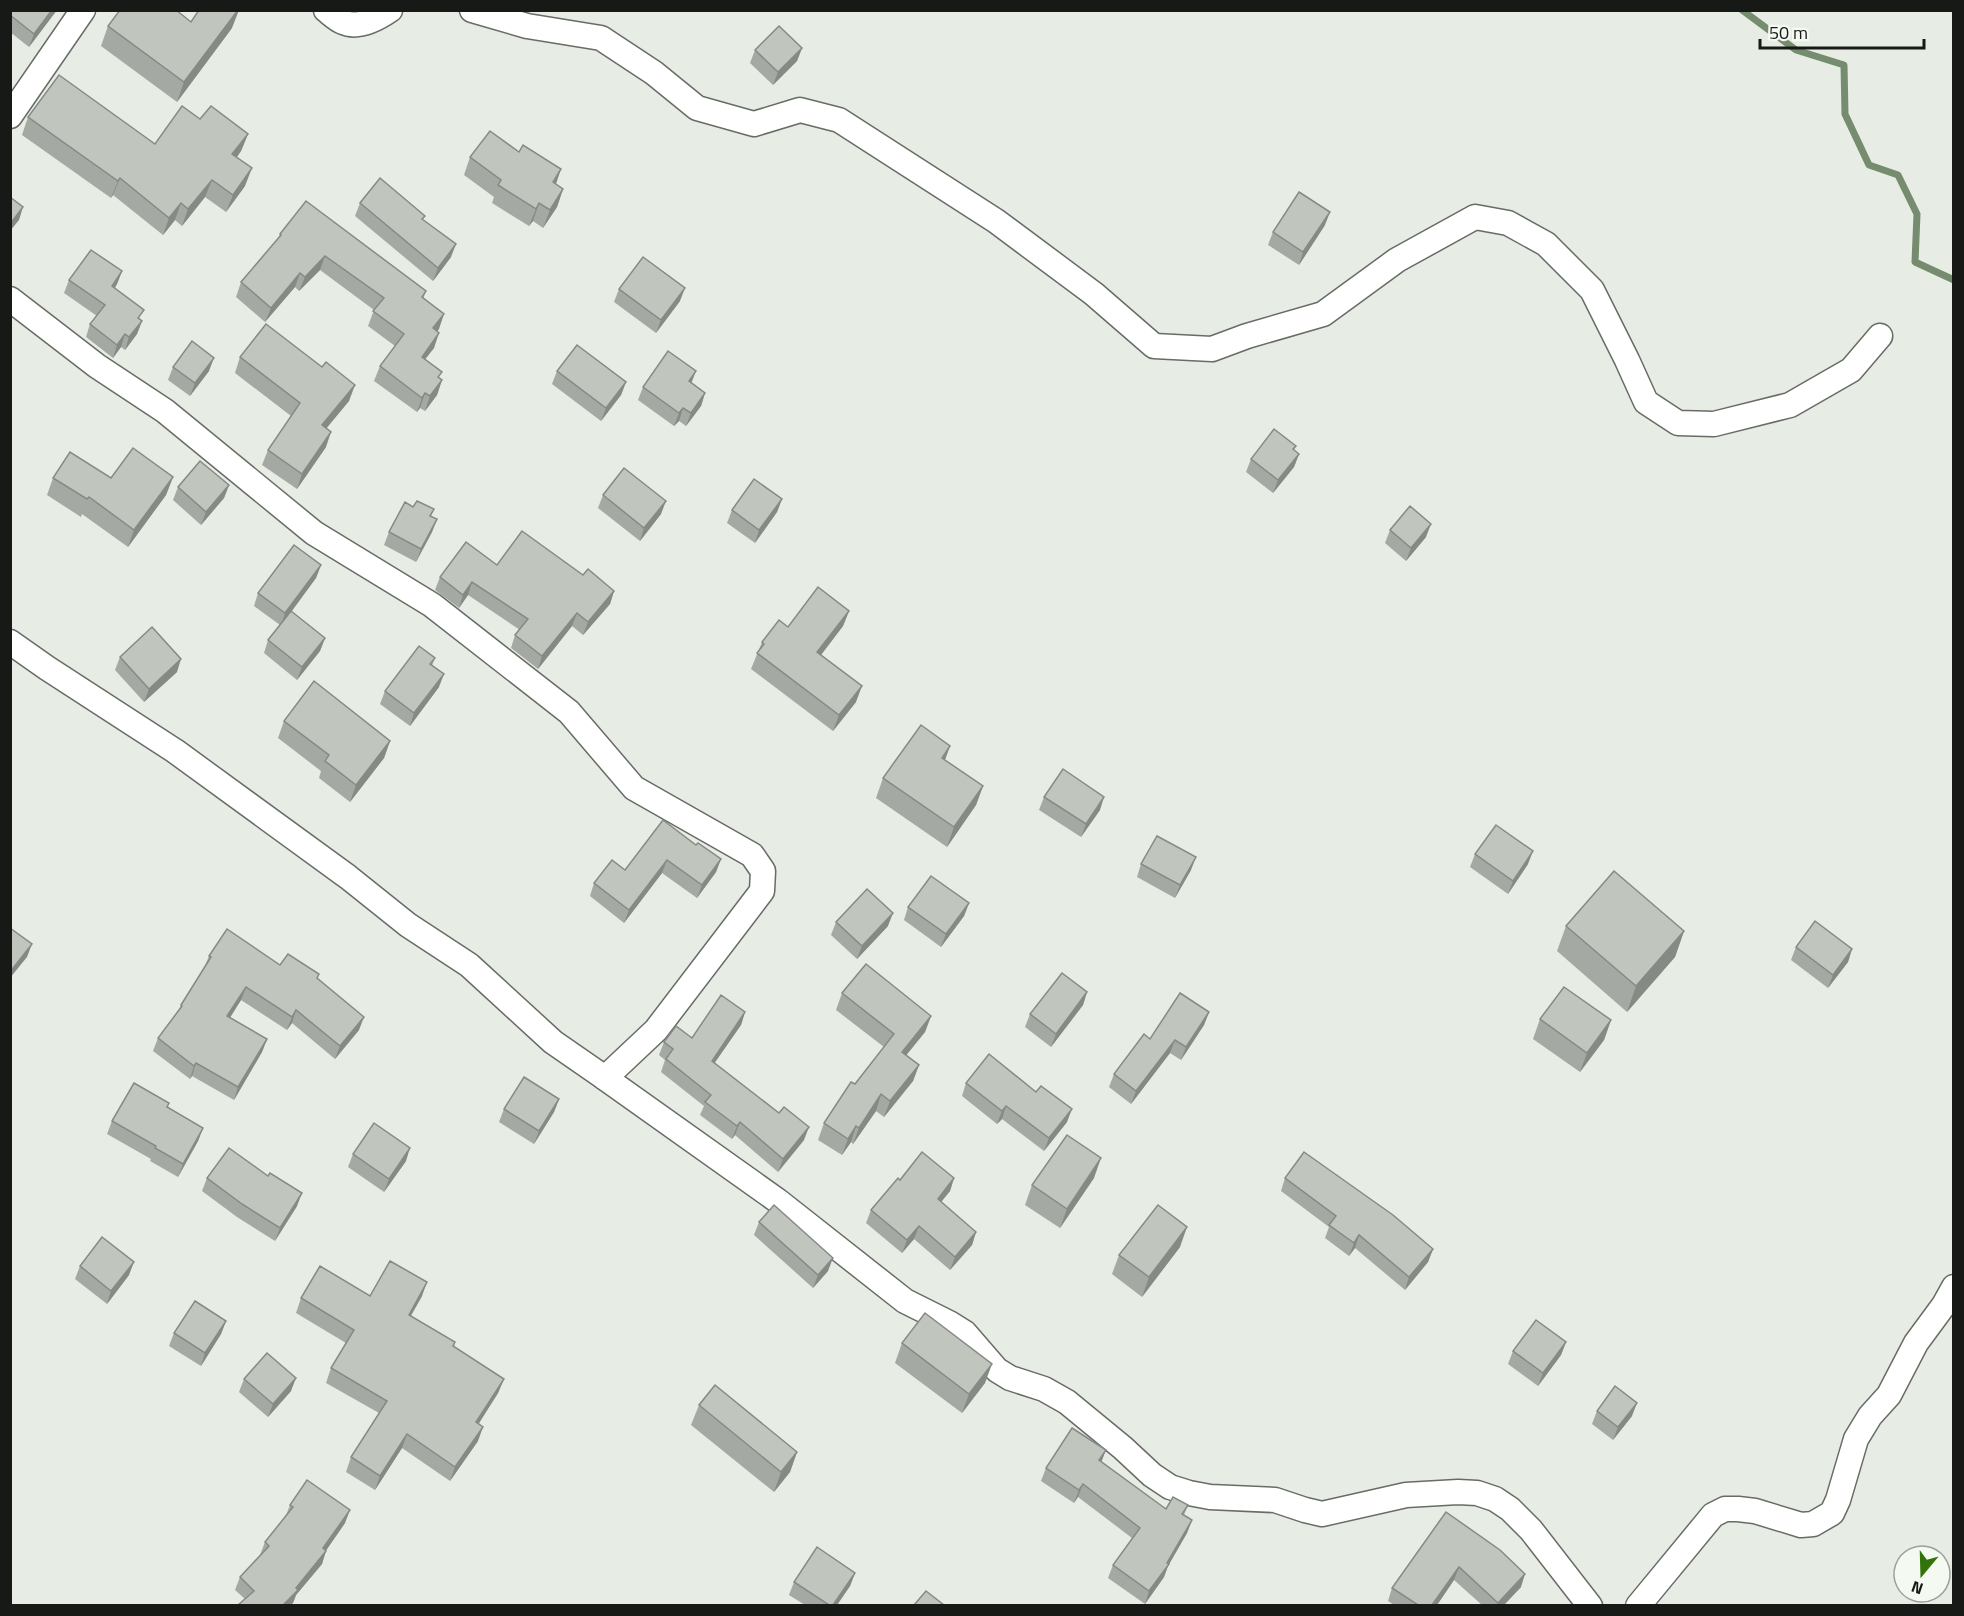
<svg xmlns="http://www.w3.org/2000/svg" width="1964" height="1616" font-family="'Titillium Web',sans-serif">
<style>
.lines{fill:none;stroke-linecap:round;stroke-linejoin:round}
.stream{stroke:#768c6e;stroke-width:7}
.minor-casing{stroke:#676c65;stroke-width:27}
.minor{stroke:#fff;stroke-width:24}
.wall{fill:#a5a9a3}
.shaded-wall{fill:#868a85}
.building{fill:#c0c5be;stroke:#868a85;stroke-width:1.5}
</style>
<rect width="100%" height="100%" fill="#e7ece5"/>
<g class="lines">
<polyline class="stream" points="1742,10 1796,50 1844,65 1845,114 1869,165 1898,175 1917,214 1915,262 1954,280"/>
<defs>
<g id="minor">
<path d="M 326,10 C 331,14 337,20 343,22 C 358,29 377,19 390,10"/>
<polyline points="472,10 527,26 601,38 654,73 697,108 754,124 800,110 839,120 996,221 1094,294 1154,346 1212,349 1247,336 1323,314 1397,260 1475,217 1508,223 1546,244 1592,290 1627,360 1646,402 1678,423 1714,424 1790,405 1851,370 1880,336"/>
<polyline points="10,116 83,10"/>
<polyline points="10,299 97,366 165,411 314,533 432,605 569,712 634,788 752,855 763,871 762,891 656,1030 605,1078 553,1042 469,965 408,925 348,877 175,751 47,668 10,642"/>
<polyline points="605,1078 778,1201 905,1301 949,1323 965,1333 997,1370 1010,1378 1044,1389 1067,1402 1123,1448 1152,1475 1170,1487 1189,1493 1210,1497 1275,1500 1305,1510 1322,1514 1406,1495 1458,1492 1477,1493 1495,1499 1510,1509 1531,1530 1590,1606"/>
<polyline points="1638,1606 1713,1515 1725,1509 1738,1509 1755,1511 1801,1525 1813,1524 1832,1513 1838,1500 1856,1439 1870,1416 1889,1395 1916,1343 1944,1305 1954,1287"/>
</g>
</defs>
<use href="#minor" class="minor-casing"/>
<use href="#minor" class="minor"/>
</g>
<g class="wall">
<polygon points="10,10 57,10 29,47 10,32"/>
<polygon points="191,22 232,28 177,102 101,46 108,26"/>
<polygon points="802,48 797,61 773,85 750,63 755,50"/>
<polygon points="28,117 155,144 200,119 248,134 241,151 237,157 245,186 226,212 205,197 182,226 175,220 163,235 113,195 111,198 22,135"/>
<polygon points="470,157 556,184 563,189 557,207 543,228 533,221 529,226 492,203 494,197 464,175"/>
<polygon points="360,203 424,220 451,257 433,281 355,216"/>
<polygon points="1325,225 1299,265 1268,245 1273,232"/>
<polygon points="280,234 426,291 423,299 439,329 437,331 434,348 425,359 439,378 442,380 437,395 425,411 420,408 417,412 374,381 380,366 395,346 368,326 374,310 320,270 299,291 295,287 265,322 236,297 241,282 278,239"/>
<polygon points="122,271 117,284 115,288 142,321 137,334 125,350 121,347 113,358 86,337 90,324 97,316 64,293 69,280"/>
<polygon points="619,289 680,301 656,333 614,302"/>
<polygon points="240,357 349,401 326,428 326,447 297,489 262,465 268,450 291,416 235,373"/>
<polygon points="173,367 209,371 190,396 168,380"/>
<polygon points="557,371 626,382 621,395 601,421 552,384"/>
<polygon points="692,383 705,393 701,406 686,426 679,421 674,426 638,400 643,387"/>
<polygon points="1296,446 1294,450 1299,454 1294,467 1273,493 1246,472 1251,459"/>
<polygon points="173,477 166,495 128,547 82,514 81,517 47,495 53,478"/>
<polygon points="229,485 224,498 201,525 173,500 178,487"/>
<polygon points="603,495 661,514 640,541 598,508"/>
<polygon points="782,499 777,512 755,543 727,523 732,510"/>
<polygon points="413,507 434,509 431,516 437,519 432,532 416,562 384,545 389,532"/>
<polygon points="1390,530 1426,537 1406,561 1385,543"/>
<polygon points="321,565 316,578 291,611 325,638 320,651 297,680 264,653 268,640 280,625 254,606 258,593"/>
<polygon points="497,565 583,575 614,591 610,604 583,635 572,626 538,669 511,648 515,635 520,630 468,595 459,608 435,590 440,577"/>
<polygon points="849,611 843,626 821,655 856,702 833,731 751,669 762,642 788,627"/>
<polygon points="120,657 177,672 144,702 115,670"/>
<polygon points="435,658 432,666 439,687 410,726 380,704 385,691"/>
<polygon points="284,721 390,741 384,758 350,802 319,778 321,771 278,738"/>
<polygon points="950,746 945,760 983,786 976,805 947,847 876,798 883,778"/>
<polygon points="1044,797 1100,810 1081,837 1039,810"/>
<polygon points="696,845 721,859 716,872 697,898 662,873 624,923 590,896 594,883 625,870"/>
<polygon points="1475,854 1528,864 1508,894 1470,867"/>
<polygon points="1141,864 1191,870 1175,898 1137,877"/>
<polygon points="969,903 964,916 941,947 904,920 908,907"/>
<polygon points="836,922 888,926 857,959 831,935"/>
<polygon points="1566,926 1684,931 1675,957 1627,1012 1557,951"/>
<polygon points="1796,947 1852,949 1848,962 1828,988 1791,960"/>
<polygon points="209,956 280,965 318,979 359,1030 335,1059 292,1023 287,1030 241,1000 230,1017 267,1039 262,1052 234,1100 192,1076 190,1079 153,1051 158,1038 179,1010 181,1005 204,968"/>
<polygon points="1087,992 1083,1005 1051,1047 1025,1027 1030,1014"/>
<polygon points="842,993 931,1016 925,1032 906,1055 919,1065 913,1081 884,1117 876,1111 853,1144 851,1142 842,1155 818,1140 824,1123 884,1047 836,1010"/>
<polygon points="745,1012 741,1025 714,1063 804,1140 778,1172 735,1135 732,1139 700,1115 704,1106 661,1072 665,1060 659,1055 664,1042 692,1038"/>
<polygon points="1209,1012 1204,1025 1181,1060 1170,1053 1131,1104 1109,1087 1114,1074 1150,1039"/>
<polygon points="1540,1019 1611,1020 1604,1040 1580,1072 1533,1039"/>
<polygon points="966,1083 1067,1122 1044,1151 1002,1119 997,1124 962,1096"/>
<polygon points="559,1099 554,1112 534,1144 499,1122 504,1109"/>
<polygon points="168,1108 203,1128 198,1141 178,1177 150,1161 151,1159 107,1134 112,1121"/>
<polygon points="353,1154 406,1161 384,1192 348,1167"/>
<polygon points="207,1178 297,1206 275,1241 237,1217 202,1191"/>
<polygon points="954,1178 950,1191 941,1202 976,1232 972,1245 950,1270 914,1239 902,1253 866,1223 871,1210 900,1180"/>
<polygon points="1094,1178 1060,1228 1025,1205 1032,1185"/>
<polygon points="1285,1178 1433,1249 1428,1262 1405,1290 1355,1248 1349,1256 1325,1238 1329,1227 1281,1191"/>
<polygon points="759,1222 828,1271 813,1288 754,1235"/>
<polygon points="1180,1247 1142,1297 1112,1274 1119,1255"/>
<polygon points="80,1266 129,1275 107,1304 75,1279"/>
<polygon points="370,1296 422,1296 411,1316 455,1342 454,1347 504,1379 498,1393 478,1424 478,1441 450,1481 402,1448 375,1490 346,1472 351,1457 379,1413 326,1383 331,1368 346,1343 296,1313 301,1298"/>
<polygon points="226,1321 221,1334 201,1366 169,1346 174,1333"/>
<polygon points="1566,1342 1561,1355 1538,1386 1508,1364 1513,1351"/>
<polygon points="902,1343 985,1383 962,1413 895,1363"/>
<polygon points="244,1379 291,1391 268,1417 239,1392"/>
<polygon points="699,1405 797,1452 790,1472 774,1492 691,1425"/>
<polygon points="1597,1411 1632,1416 1613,1440 1592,1424"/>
<polygon points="1101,1462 1166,1509 1188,1505 1184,1515 1192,1520 1187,1533 1168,1566 1164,1577 1145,1604 1108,1578 1113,1565 1132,1538 1078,1497 1074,1503 1041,1481 1046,1468"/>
<polygon points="290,1505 345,1523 326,1550 322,1564 296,1595 293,1603 245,1599 235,1590 240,1577 260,1555 265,1542 285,1518"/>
<polygon points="1446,1512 1521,1587 1504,1605 1482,1605 1454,1580 1437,1605 1394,1605 1388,1601 1392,1588"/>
<polygon points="855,1573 850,1586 837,1605 805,1605 789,1595 794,1582"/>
</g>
<g class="shaded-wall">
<polygon points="52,10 57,10 29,47 34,34"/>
<polygon points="238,10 239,10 232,28 177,102 184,82"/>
<polygon points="802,48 797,61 773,85 778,72"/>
<polygon points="248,134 241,151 226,172 232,154"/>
<polygon points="252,168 245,186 226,212 233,195"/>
<polygon points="561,169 555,187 553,182"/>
<polygon points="120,178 113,195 111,198 118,181"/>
<polygon points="212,180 205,197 182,226 188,209"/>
<polygon points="563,189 557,207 543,228 550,210"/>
<polygon points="181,203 175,220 163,235 169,218"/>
<polygon points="539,203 533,221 529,226 536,209"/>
<polygon points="23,207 19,220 10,231 10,224"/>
<polygon points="1330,212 1325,225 1299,265 1303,252"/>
<polygon points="456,244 451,257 433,281 438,268"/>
<polygon points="325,256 320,270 299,291 305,277"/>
<polygon points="122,271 117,284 107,299 112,286"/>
<polygon points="300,273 295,287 265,322 271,308"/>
<polygon points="685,288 680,301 656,333 661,320"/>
<polygon points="444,314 439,329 428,343 433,328"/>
<polygon points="142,321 137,334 125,350 129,337"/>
<polygon points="439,333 434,348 416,371 422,357"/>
<polygon points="125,334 121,347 113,358 117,345"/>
<polygon points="214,358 209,371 190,396 195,383"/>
<polygon points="696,371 691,384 689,381"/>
<polygon points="442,380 437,395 425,411 430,396"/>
<polygon points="626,382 621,395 601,421 606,408"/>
<polygon points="355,385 349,401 316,441 322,425"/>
<polygon points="425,393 420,408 417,412 422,398"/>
<polygon points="705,393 701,406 686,426 691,413"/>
<polygon points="683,408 679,421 674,426 679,413"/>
<polygon points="331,432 326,447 297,489 302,474"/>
<polygon points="1299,454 1294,467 1273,493 1278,480"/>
<polygon points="173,477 166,495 128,547 134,530"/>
<polygon points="229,485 224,498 201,525 206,512"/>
<polygon points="782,499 777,512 755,543 759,530"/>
<polygon points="666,501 661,514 640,541 644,528"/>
<polygon points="437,519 432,532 416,562 421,549"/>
<polygon points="1431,524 1426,537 1406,561 1411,548"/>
<polygon points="321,565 316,578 281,626 285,613"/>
<polygon points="472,582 468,595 459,608 463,595"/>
<polygon points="614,591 610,604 583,635 588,622"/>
<polygon points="849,611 843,626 811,668 817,652"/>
<polygon points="577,613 572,626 538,669 542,656"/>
<polygon points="325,638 320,651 297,680 302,667"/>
<polygon points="181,659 177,672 144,702 149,689"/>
<polygon points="444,674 439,687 410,726 414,713"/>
<polygon points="862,686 856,702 833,731 839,715"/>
<polygon points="390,741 384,758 350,802 356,785"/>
<polygon points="950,746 943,765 942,758"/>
<polygon points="983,786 976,805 947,847 954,827"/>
<polygon points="1104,797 1100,810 1081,837 1086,824"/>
<polygon points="1533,851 1528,864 1508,894 1513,881"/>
<polygon points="1196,857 1191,870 1175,898 1180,885"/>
<polygon points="721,859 716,872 697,898 702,885"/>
<polygon points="667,860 662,873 624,923 629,910"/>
<polygon points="969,903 964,916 941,947 946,934"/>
<polygon points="893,913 888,926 857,959 862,946"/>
<polygon points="1684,931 1675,957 1627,1012 1636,986"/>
<polygon points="32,944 27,957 10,978 10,972"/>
<polygon points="1852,949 1848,962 1828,988 1833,975"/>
<polygon points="246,987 241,1000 223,1029 227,1016"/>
<polygon points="1087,992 1083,1005 1051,1047 1056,1034"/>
<polygon points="296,1010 292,1023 287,1030 292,1017"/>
<polygon points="745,1012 741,1025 707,1074 712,1061"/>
<polygon points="1209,1012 1204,1025 1181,1060 1186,1047"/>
<polygon points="931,1016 925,1032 896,1068 902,1052"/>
<polygon points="364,1017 359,1030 335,1059 340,1046"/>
<polygon points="1611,1020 1604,1040 1580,1072 1587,1053"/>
<polygon points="267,1039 262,1052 234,1100 238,1087"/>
<polygon points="1175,1040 1170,1053 1131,1104 1136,1091"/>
<polygon points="196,1063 192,1076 190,1079 194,1066"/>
<polygon points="919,1065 913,1081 884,1117 890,1101"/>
<polygon points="881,1094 876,1111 853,1144 859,1128"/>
<polygon points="559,1099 554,1112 534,1144 539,1131"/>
<polygon points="1006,1106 1002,1119 997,1124 1002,1111"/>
<polygon points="1072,1109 1067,1122 1044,1151 1049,1138"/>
<polygon points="740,1122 735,1135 732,1139 737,1126"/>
<polygon points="856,1126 851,1142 842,1155 848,1139"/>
<polygon points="809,1127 804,1140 778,1172 783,1159"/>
<polygon points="203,1128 198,1141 178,1177 183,1164"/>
<polygon points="410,1148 406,1161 384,1192 389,1179"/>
<polygon points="1101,1158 1094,1178 1060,1228 1067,1209"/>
<polygon points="954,1178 950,1191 933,1212 938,1199"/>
<polygon points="302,1193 297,1206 275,1241 280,1228"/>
<polygon points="919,1226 914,1239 902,1253 907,1240"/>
<polygon points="1187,1227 1180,1247 1142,1297 1149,1277"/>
<polygon points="976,1232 972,1245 950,1270 955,1257"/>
<polygon points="1359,1235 1355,1248 1349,1256 1354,1243"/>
<polygon points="1433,1249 1428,1262 1405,1290 1409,1277"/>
<polygon points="833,1258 828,1271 813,1288 818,1275"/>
<polygon points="134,1262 129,1275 107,1304 111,1291"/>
<polygon points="427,1282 422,1296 403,1329 409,1315"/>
<polygon points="226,1321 221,1334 201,1366 205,1353"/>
<polygon points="1566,1342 1561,1355 1538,1386 1543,1373"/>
<polygon points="992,1364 985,1383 962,1413 969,1394"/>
<polygon points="296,1378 291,1391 268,1417 273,1404"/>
<polygon points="504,1379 498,1393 471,1436 476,1422"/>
<polygon points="1637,1403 1632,1416 1613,1440 1618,1427"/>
<polygon points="483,1427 478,1441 450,1481 455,1467"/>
<polygon points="407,1434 402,1448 375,1490 380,1476"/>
<polygon points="1106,1450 1101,1463 1099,1460"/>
<polygon points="797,1452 790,1472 774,1492 781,1472"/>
<polygon points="1083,1484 1078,1497 1074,1503 1079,1490"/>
<polygon points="350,1510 345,1523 323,1555 326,1551 322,1564 296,1595 293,1603 291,1605 283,1605"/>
<polygon points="1192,1520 1187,1533 1168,1566 1164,1577 1145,1604 1149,1591"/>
<polygon points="1459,1567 1454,1580 1437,1605 1432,1605"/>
<polygon points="855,1573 850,1586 837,1605 833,1605"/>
<polygon points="1525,1574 1521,1587 1504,1605 1498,1605 1498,1603"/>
</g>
<g class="building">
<polygon points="10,10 52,10 34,34 10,15"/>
<polygon points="120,10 176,10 191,22 199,10 238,10 184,82 108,26"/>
<polygon points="779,26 802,48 778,72 755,50"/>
<polygon points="59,75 155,144 182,106 200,119 211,106 248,134 232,154 252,168 233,195 212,180 188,209 181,203 169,218 120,178 118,181 28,117"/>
<polygon points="490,131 519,152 523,145 561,169 553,182 563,189 550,210 539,203 536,209 498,185 501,180 470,157"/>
<polygon points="380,178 425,216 422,219 456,244 438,268 360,203"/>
<polygon points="1299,192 1330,212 1303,252 1273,232"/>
<polygon points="10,197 23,207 10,224"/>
<polygon points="306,201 426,291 422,297 444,314 433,328 439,333 422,357 442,372 438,377 442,380 430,396 425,393 422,398 380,366 404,334 373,311 384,298 325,256 305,277 300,273 271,308 241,282 281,235 280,234"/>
<polygon points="91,250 122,271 112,286 144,310 138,318 142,321 129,337 125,334 117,345 90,324 105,305 69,280"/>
<polygon points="643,257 685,288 661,320 619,289"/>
<polygon points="266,324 322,367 326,362 355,385 322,425 331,432 302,474 268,450 300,403 240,357"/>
<polygon points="192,341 214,358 195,383 173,367"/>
<polygon points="577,345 626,382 606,408 557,371"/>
<polygon points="668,351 696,371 689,381 705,393 691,413 683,408 679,413 643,387"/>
<polygon points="1274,429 1296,446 1293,449 1299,454 1278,480 1251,459"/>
<polygon points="133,448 173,477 134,530 89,497 87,499 53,478 70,452 111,478"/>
<polygon points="200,461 229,485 206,512 178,487"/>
<polygon points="624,468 666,501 644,528 603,495"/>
<polygon points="754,479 782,499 759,530 732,510"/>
<polygon points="417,501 434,509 430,516 437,519 421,549 389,532 405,502 413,507"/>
<polygon points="1410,506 1431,524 1411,548 1390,530"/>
<polygon points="522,531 583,575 588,569 614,591 588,622 577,613 542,656 515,635 528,619 472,582 463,595 440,577 466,542 497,565"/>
<polygon points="294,545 321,565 285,613 258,593"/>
<polygon points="818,587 849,611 817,652 862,686 839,715 757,653 764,644 762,642 779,620 788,627"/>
<polygon points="291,611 325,638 302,667 268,640"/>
<polygon points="152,627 181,659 149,689 120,657"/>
<polygon points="419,646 435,658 430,664 444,674 414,713 385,691"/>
<polygon points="314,681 390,741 356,785 325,761 329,755 284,721"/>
<polygon points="921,725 950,746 942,758 983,786 954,827 883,778"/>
<polygon points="1063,769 1104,797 1086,824 1044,797"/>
<polygon points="663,820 696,845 698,843 721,859 702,885 667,860 629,910 594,883 612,860 625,870"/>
<polygon points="1496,825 1533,851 1513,881 1475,854"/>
<polygon points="1157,836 1196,857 1180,885 1141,864"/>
<polygon points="1614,871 1684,931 1636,986 1566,926"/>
<polygon points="931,876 969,903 946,934 908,907"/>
<polygon points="867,889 893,913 862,946 836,922"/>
<polygon points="1815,921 1852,949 1833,975 1796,947"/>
<polygon points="10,928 32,944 10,972"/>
<polygon points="227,929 280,965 288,954 319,974 317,978 364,1017 340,1046 296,1010 292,1017 246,987 227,1016 267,1039 238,1087 196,1063 194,1066 158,1038 182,1006 181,1005 211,957 209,956"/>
<polygon points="866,964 931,1016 902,1052 919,1065 890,1101 881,1094 859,1128 856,1126 848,1139 824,1123 851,1082 855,1084 894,1034 842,993"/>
<polygon points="1062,973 1087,992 1056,1034 1030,1014"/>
<polygon points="1564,987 1611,1020 1587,1053 1540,1019"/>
<polygon points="1180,993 1209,1012 1186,1047 1175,1040 1136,1091 1114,1074 1144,1034 1150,1039"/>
<polygon points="721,995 745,1012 712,1061 779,1113 784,1107 809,1127 783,1159 740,1122 737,1126 705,1102 711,1095 666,1059 673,1049 664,1042 676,1026 692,1038"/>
<polygon points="989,1054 1036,1092 1041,1086 1072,1109 1049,1138 1006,1106 1002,1111 966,1083"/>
<polygon points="524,1077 559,1099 539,1131 504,1109"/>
<polygon points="134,1083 169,1103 167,1107 203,1128 183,1164 155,1148 156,1146 112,1121"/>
<polygon points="374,1123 410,1148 389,1179 353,1154"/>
<polygon points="1067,1135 1101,1158 1067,1209 1032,1185"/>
<polygon points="229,1148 268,1176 270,1173 302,1193 280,1228 242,1204 207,1178"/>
<polygon points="922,1152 954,1178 938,1199 976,1232 955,1257 919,1226 907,1240 871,1210 898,1178 900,1180"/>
<polygon points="1304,1152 1393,1215 1433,1249 1409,1277 1359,1235 1354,1243 1329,1225 1336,1216 1285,1178"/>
<polygon points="774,1205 833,1258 818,1275 759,1222"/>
<polygon points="1158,1205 1187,1227 1149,1277 1119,1255"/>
<polygon points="102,1237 134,1262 111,1291 80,1266"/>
<polygon points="390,1261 427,1282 409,1315 455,1342 453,1346 504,1379 476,1422 483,1427 455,1467 407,1434 380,1476 351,1457 387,1401 331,1368 354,1330 301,1298 320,1266 370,1296"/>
<polygon points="195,1301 226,1321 205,1353 174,1333"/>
<polygon points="925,1313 992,1364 969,1394 902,1343"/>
<polygon points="1536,1320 1566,1342 1543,1373 1513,1351"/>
<polygon points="267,1353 296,1378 273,1404 244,1379"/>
<polygon points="715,1385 797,1452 781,1472 699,1405"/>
<polygon points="1615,1386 1637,1403 1618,1427 1597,1411"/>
<polygon points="1072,1428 1106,1450 1099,1460 1166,1509 1173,1497 1188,1505 1182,1514 1192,1520 1167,1563 1169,1564 1149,1591 1113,1565 1140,1528 1083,1484 1079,1490 1046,1468"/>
<polygon points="307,1480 350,1510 323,1548 326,1551 296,1588 298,1590 283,1605 238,1605 254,1591 240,1577 269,1546 265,1542 293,1507 290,1505"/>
<polygon points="1446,1512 1500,1550 1525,1574 1498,1603 1459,1567 1432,1605 1418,1605 1392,1588"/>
<polygon points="817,1547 855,1573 833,1605 829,1605 794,1582"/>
<polygon points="926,1591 944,1605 914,1605"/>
</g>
<rect width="1964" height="1616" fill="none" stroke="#171917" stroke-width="24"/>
<g transform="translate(1922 1574) rotate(199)"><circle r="28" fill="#f4f9f2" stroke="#9c9f9a" stroke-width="1.5"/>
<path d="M0-4.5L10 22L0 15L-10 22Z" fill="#33730b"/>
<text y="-9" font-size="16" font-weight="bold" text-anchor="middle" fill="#171917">N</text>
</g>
<path d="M1760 39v9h164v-9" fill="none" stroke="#171917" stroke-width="3"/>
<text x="1769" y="39" font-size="18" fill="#171917" stroke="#f4f9f2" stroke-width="4.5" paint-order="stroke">50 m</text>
</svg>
